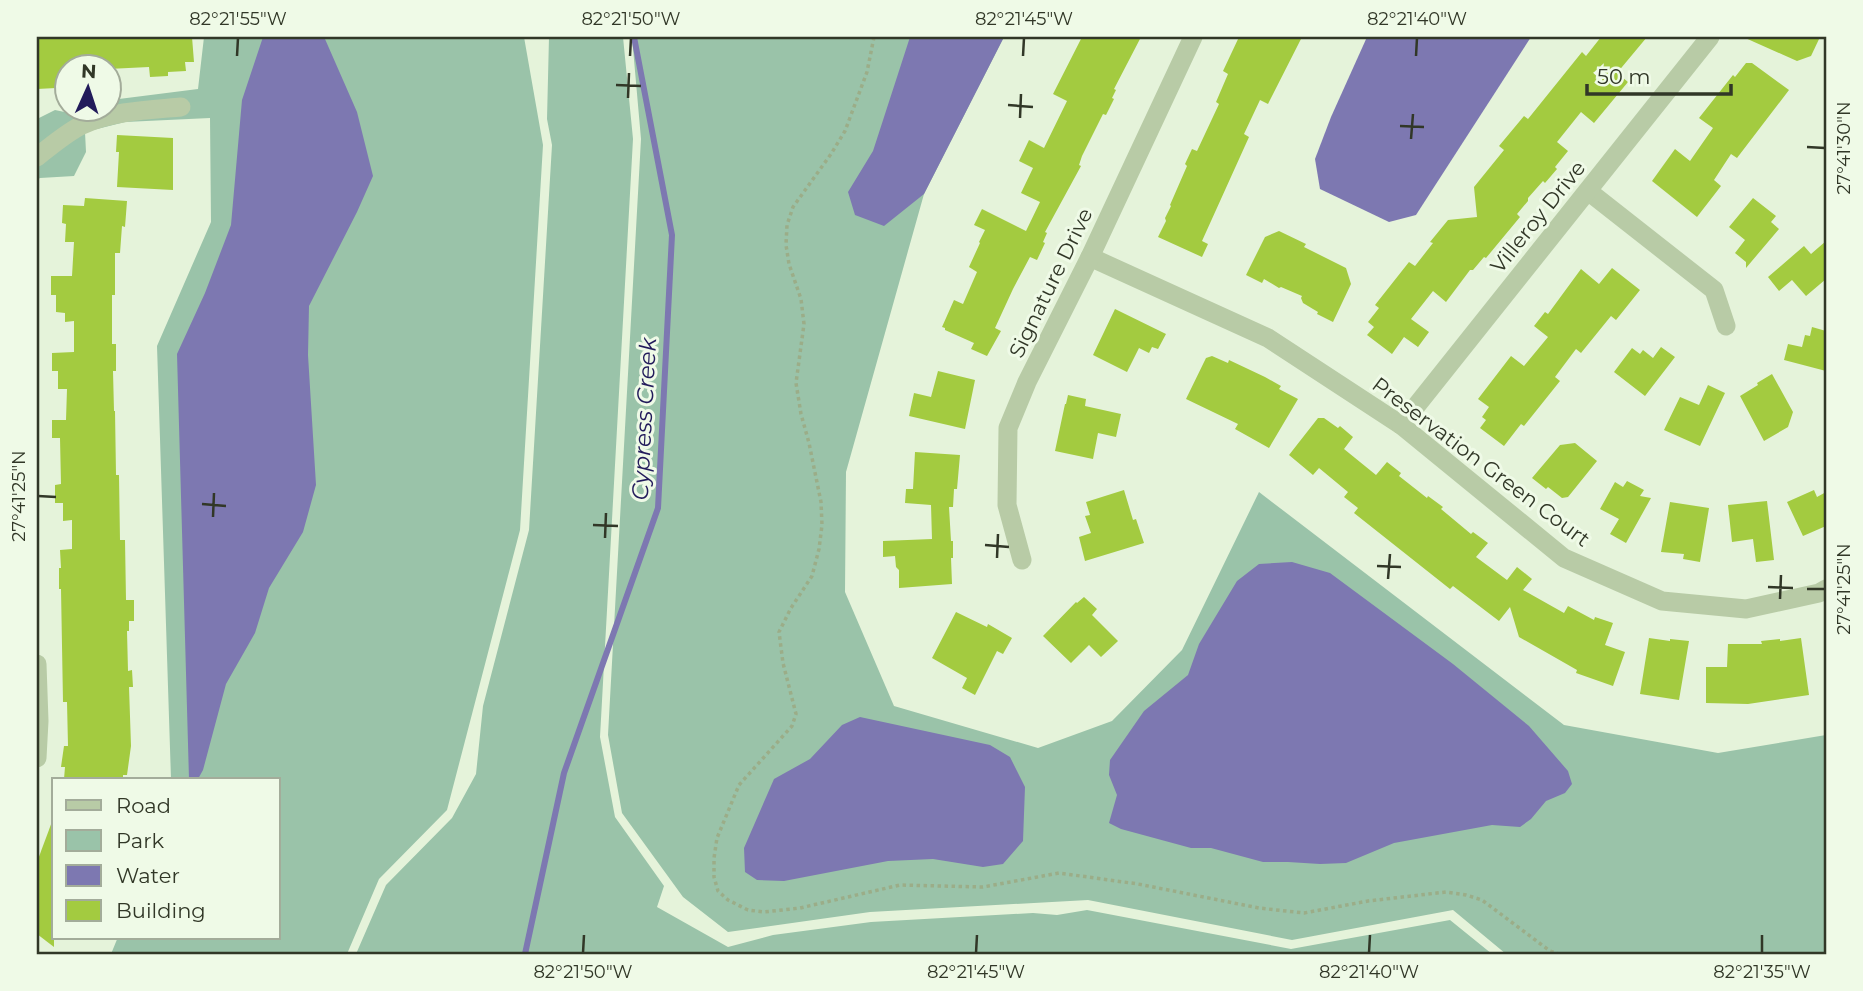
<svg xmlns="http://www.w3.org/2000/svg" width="1863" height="991" font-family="Montserrat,sans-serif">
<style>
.green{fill:#9ac3a9}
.water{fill:#7d78b1}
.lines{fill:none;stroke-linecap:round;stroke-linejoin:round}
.stream{stroke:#7d78b1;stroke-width:6}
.building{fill:#a3cb40}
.path{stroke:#9bad88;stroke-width:3.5;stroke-dasharray:3.5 3.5;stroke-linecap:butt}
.street{stroke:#b8cba6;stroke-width:19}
.ticks{fill:none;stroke:#313727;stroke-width:2.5}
.labels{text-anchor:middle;stroke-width:6;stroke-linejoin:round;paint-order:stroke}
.street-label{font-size:21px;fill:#313727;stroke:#effae7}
.water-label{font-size:23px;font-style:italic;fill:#221b5b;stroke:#effae7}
.neatline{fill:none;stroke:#313727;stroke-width:2.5}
.ticks-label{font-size:18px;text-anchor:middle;fill:#313727}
</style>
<rect width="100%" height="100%" fill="#e5f3da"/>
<g class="green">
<polygon points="204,37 524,37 543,145 520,530 447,810 379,879 347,954 111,954 118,937 278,937 278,779 171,779 157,346 211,222 210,118 125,122 85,132 86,152 74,176 40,178 37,180 37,119 55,110 74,114 89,109 108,108 109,101 111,100 198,89"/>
<polygon points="549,37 623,37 633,139 600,737 615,817 664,886 657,907 728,947 773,935 871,922 1033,913 1057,915 1087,910 1291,949 1450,920 1492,954 356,954 386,885 452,818 476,774 483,706 529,530 552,145 547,119"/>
<polygon points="632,37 1004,37 924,194 846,472 845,592 894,706 1038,748 1112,721 1182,650 1259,492 1564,725 1718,753 1826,735 1826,954 1506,954 1453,910 1292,940 1088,900 870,912 728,932 683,897 622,813 608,735 641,139"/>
</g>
<g class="water">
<polygon points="263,37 314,37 325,39 357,112 373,176 357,212 309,306 308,355 316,485 303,532 269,588 255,633 226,684 203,770 198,779 189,779 177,354 205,293 231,225 242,100"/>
<polygon points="910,37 1004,37 924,194 884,226 855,215 848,192 873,151"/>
<polygon points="1367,37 1531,37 1416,215 1389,222 1320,189 1315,159 1331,117"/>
<polygon points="1292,562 1330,573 1453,664 1529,726 1568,771 1572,784 1565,793 1546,801 1531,819 1520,827 1492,825 1394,843 1346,863 1320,864 1288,862 1263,862 1211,848 1191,848 1121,829 1109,823 1117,795 1109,775 1110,760 1144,711 1188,675 1199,644 1237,581 1259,564"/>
<polygon points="860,717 990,745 1010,757 1025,787 1023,841 1003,864 983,867 933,859 888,861 784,881 757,880 745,872 744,848 774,779 810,759 842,725"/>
</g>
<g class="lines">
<polyline class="stream" points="525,954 564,773 658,508 672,235 634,37"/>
</g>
<g class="building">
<polygon points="37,37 192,37 194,62 185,62 186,71 168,72 168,76 150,77 149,67 108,69 108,66 63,66 64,78 56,79 56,88 37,89"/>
<polygon points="1082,37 1141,37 1114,89 1116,90 1112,98 1114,99 1106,115 1103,114 1082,156 1079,165 1081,166 1045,232 1047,233 1043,242 1045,243 1037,260 1030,257 1013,289 995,328 1001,331 987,356 971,349 974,343 945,330 945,328 942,327 954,300 963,304 977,272 969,267 980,243 979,242 985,230 974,225 982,209 1026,231 1040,202 1021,193 1033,168 1019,161 1029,140 1044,148 1067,101 1053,94"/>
<polygon points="1239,37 1302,37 1268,104 1260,100 1244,134 1249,137 1202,241 1208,244 1202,257 1158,237 1166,221 1165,218 1171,206 1170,205 1187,166 1185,164 1192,149 1197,151 1219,104 1216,102 1228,74 1223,71"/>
<polygon points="1601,37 1647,37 1617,73 1628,82 1594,123 1581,112 1557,142 1568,151 1555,167 1557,169 1545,183 1543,181 1528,198 1528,201 1517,214 1520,217 1486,258 1484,257 1473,270 1470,270 1446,302 1433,291 1411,319 1429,332 1418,347 1404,337 1392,354 1367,335 1374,327 1368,322 1379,308 1375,305 1409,262 1415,266 1433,243 1430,242 1448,220 1477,217 1474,187 1504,150 1499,146 1524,116 1528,119 1582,52 1586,56"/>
<polygon points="1743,37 1820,37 1811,56 1797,61"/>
<polygon points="1746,63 1752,63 1789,90 1737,158 1731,154 1714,180 1721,186 1697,217 1652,181 1675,149 1690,161 1713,128 1699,118 1733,75 1735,77"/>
<polygon points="117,135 173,138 173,190 117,187 119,152 116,152"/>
<polygon points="85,198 127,201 125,227 122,226 120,253 115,253 115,295 112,295 112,344 116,344 116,371 113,371 114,411 115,411 116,475 119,475 120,540 125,540 126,600 134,600 134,621 129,621 129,631 127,631 128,671 132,670 133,687 129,687 131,746 127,775 123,775 123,779 64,779 65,767 61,767 64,746 68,746 67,702 63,702 61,589 59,589 59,568 61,568 60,550 72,549 72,520 63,521 63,503 55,503 55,485 61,484 60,438 52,438 52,420 66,420 67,389 58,389 58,371 52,371 52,353 74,352 74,321 65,322 65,313 56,312 56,295 51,295 51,276 72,276 74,242 65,242 66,224 62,223 63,205 84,206"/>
<polygon points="1753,198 1776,216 1771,222 1779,229 1746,268 1746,262 1735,253 1745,240 1729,227"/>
<polygon points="1279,231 1306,244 1304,247 1346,268 1351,284 1333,322 1317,314 1318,312 1303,303 1301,298 1302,296 1281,287 1279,288 1264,279 1262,283 1246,275 1265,237"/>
<polygon points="1826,241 1826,279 1806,296 1792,280 1779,291 1768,277 1804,246 1811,254"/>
<polygon points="1612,268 1640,290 1616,320 1611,316 1581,353 1576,349 1555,377 1560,381 1524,426 1521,424 1504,446 1480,428 1486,420 1482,417 1489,407 1478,399 1511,356 1524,366 1548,337 1534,326 1545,312 1548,314 1581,269 1599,284"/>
<polygon points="1115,309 1166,334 1158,349 1152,347 1149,353 1139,348 1127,372 1093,355"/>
<polygon points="1812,327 1826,331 1826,371 1784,360 1788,344 1802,347 1805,335 1810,336"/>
<polygon points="1661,347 1675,357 1645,396 1614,372 1632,348 1640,354 1643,350 1653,358"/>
<polygon points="1212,356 1228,363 1229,360 1265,377 1281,386 1279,389 1298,399 1269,448 1235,429 1238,424 1186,399 1206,358"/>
<polygon points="938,371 975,380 965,429 909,416 914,393 931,397"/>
<polygon points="1772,374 1793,412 1788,427 1764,441 1740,396 1758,385 1757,383"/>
<polygon points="1708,385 1725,393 1700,446 1664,430 1680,397 1699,405"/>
<polygon points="1068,395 1086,399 1085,406 1121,414 1116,437 1098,433 1093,459 1055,451 1065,404 1066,404"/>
<polygon points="1318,418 1324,418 1338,428 1340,426 1353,437 1344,449 1376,475 1387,462 1401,473 1399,476 1427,498 1428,496 1443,507 1441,509 1471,534 1473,532 1488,543 1476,557 1507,580 1517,567 1532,579 1523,590 1564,613 1568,606 1594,620 1595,617 1613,623 1605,645 1625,652 1613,686 1576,673 1577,670 1519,637 1510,607 1499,621 1453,586 1450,589 1354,513 1358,508 1344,497 1348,492 1319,468 1313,475 1289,455"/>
<polygon points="1575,443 1597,461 1568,497 1562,498 1548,487 1546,489 1532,478 1560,445"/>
<polygon points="915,452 960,455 957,489 954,489 953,507 949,507 951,541 953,541 953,558 951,558 952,584 899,588 899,570 896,567 895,556 883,557 883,541 932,539 931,505 905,503 906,489 913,489"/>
<polygon points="1627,481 1644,490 1640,496 1651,498 1626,543 1610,534 1619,519 1600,509 1615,482 1623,487"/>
<polygon points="1124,490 1133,520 1136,519 1144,543 1085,561 1079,537 1091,533 1085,516 1090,515 1086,502"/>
<polygon points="1814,490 1817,497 1826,492 1826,526 1803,536 1787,502"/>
<polygon points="1767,501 1774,560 1756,562 1753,539 1732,542 1728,505"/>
<polygon points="1670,502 1709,508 1700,562 1683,559 1684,554 1661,552"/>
<polygon points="1084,597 1097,609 1092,615 1118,641 1101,657 1089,645 1071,663 1043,636 1076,602 1077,603"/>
<polygon points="956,612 987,627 988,624 1012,638 1003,654 997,651 975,695 962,688 967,678 932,658"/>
<polygon points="1649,638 1670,641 1670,639 1689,641 1679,700 1640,694"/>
<polygon points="1801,638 1809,695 1748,704 1706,703 1706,667 1727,667 1728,644 1762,644 1761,641 1780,639 1780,641"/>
<polygon points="53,819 54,820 54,947 37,934 37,862"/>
</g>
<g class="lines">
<polyline class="path" points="874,37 867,72 845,131 831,154 793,207 787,225 786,245 789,264 801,299 804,324 796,383 801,414 809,443 821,502 822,525 819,549 812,576 791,608 779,632 783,663 796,714 792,726 739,785 717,838 714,858 714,877 718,891 728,900 748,910 764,912 800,908 900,885 983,887 1059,873 1138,884 1259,908 1304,913 1368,901 1446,892 1466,895 1482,900 1550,951 1559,954"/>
<g class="street">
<path d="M 37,157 C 51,146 66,133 82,125 C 113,111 147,110 181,107"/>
<polyline points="1588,191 1714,290 1726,326"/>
<polyline points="1090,257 1268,338 1401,425 1564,558 1662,601 1746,609 1819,593 1826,589"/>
<polyline points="1401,425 1710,37"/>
<polyline points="1022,560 1007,505 1008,428 1027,382 1090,257 1193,37"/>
<polyline points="37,664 39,721 37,758"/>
</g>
</g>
<path class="ticks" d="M 237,56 L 238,38M 630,56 L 631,38M 1023,56 L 1024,38M 1416,56 L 1417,38M 616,85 L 641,86M 628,98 L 629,73M 1008,105 L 1033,107M 1020,118 L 1021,94M 1400,126 L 1424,127M 1411,139 L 1413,114M 1807,147 L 1825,148M 38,496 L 56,497M 202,504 L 226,506M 213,517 L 214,493M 593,525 L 618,526M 605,538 L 606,513M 985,545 L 1009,547M 997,558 L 998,534M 1377,566 L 1401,567M 1388,579 L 1390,554M 1768,587 L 1793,588M 1807,589 L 1825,589M 1780,599 L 1781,575M 583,953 L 584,935M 976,953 L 977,935M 1369,953 L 1370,935M 1762,953 L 1762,935"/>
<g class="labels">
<g class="street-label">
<text transform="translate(1538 217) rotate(-51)" y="7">Villeroy Drive</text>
<text transform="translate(1051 283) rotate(-64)" y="7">Signature Drive</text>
<text transform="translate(1481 462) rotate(37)" y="7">Preservation Green Court</text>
</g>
<g class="water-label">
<text transform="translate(644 419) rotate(-87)" y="8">Cypress Creek</text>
</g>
</g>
<rect width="1863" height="991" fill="none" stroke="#effae7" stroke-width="77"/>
<rect x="52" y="778" width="228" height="161" fill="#effae7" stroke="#a3ac9a" stroke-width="2"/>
<rect x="66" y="800" width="35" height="10" fill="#b8cba6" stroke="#a3ac9a" stroke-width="2"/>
<text x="116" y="813" font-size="21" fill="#313727">Road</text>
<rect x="66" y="830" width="35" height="21" fill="#9ac3a9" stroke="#a3ac9a" stroke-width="2"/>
<text x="116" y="848" font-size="21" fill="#313727">Park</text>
<rect x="66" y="865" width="35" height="21" fill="#7d78b1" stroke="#a3ac9a" stroke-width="2"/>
<text x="116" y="883" font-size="21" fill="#313727">Water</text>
<rect x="66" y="900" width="35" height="21" fill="#a3cb40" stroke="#a3ac9a" stroke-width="2"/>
<text x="116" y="918" font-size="21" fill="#313727">Building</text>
<g transform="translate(88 88) rotate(3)"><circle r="33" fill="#effae7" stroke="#a3ac9a" stroke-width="2"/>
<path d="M0-5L12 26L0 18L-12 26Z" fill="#221b5b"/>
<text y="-10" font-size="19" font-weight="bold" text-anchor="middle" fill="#313727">N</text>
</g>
<path d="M1587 84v10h144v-10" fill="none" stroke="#313727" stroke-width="3.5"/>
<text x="1597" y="84" font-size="21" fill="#313727" stroke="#effae7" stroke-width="5" paint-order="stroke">50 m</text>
<rect x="38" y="38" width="1787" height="915" class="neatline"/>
<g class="ticks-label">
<text x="238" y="25">82°21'55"W</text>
<text x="631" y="25">82°21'50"W</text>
<text x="1024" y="25">82°21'45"W</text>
<text x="1417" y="25">82°21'40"W</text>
<text transform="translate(1844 148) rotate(-90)" y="6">27°41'30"N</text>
<text transform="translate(19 496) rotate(-90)" y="6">27°41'25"N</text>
<text transform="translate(1844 589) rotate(-90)" y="6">27°41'25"N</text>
<text x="583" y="978">82°21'50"W</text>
<text x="976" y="978">82°21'45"W</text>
<text x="1369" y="978">82°21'40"W</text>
<text x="1762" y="978">82°21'35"W</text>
</g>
</svg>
